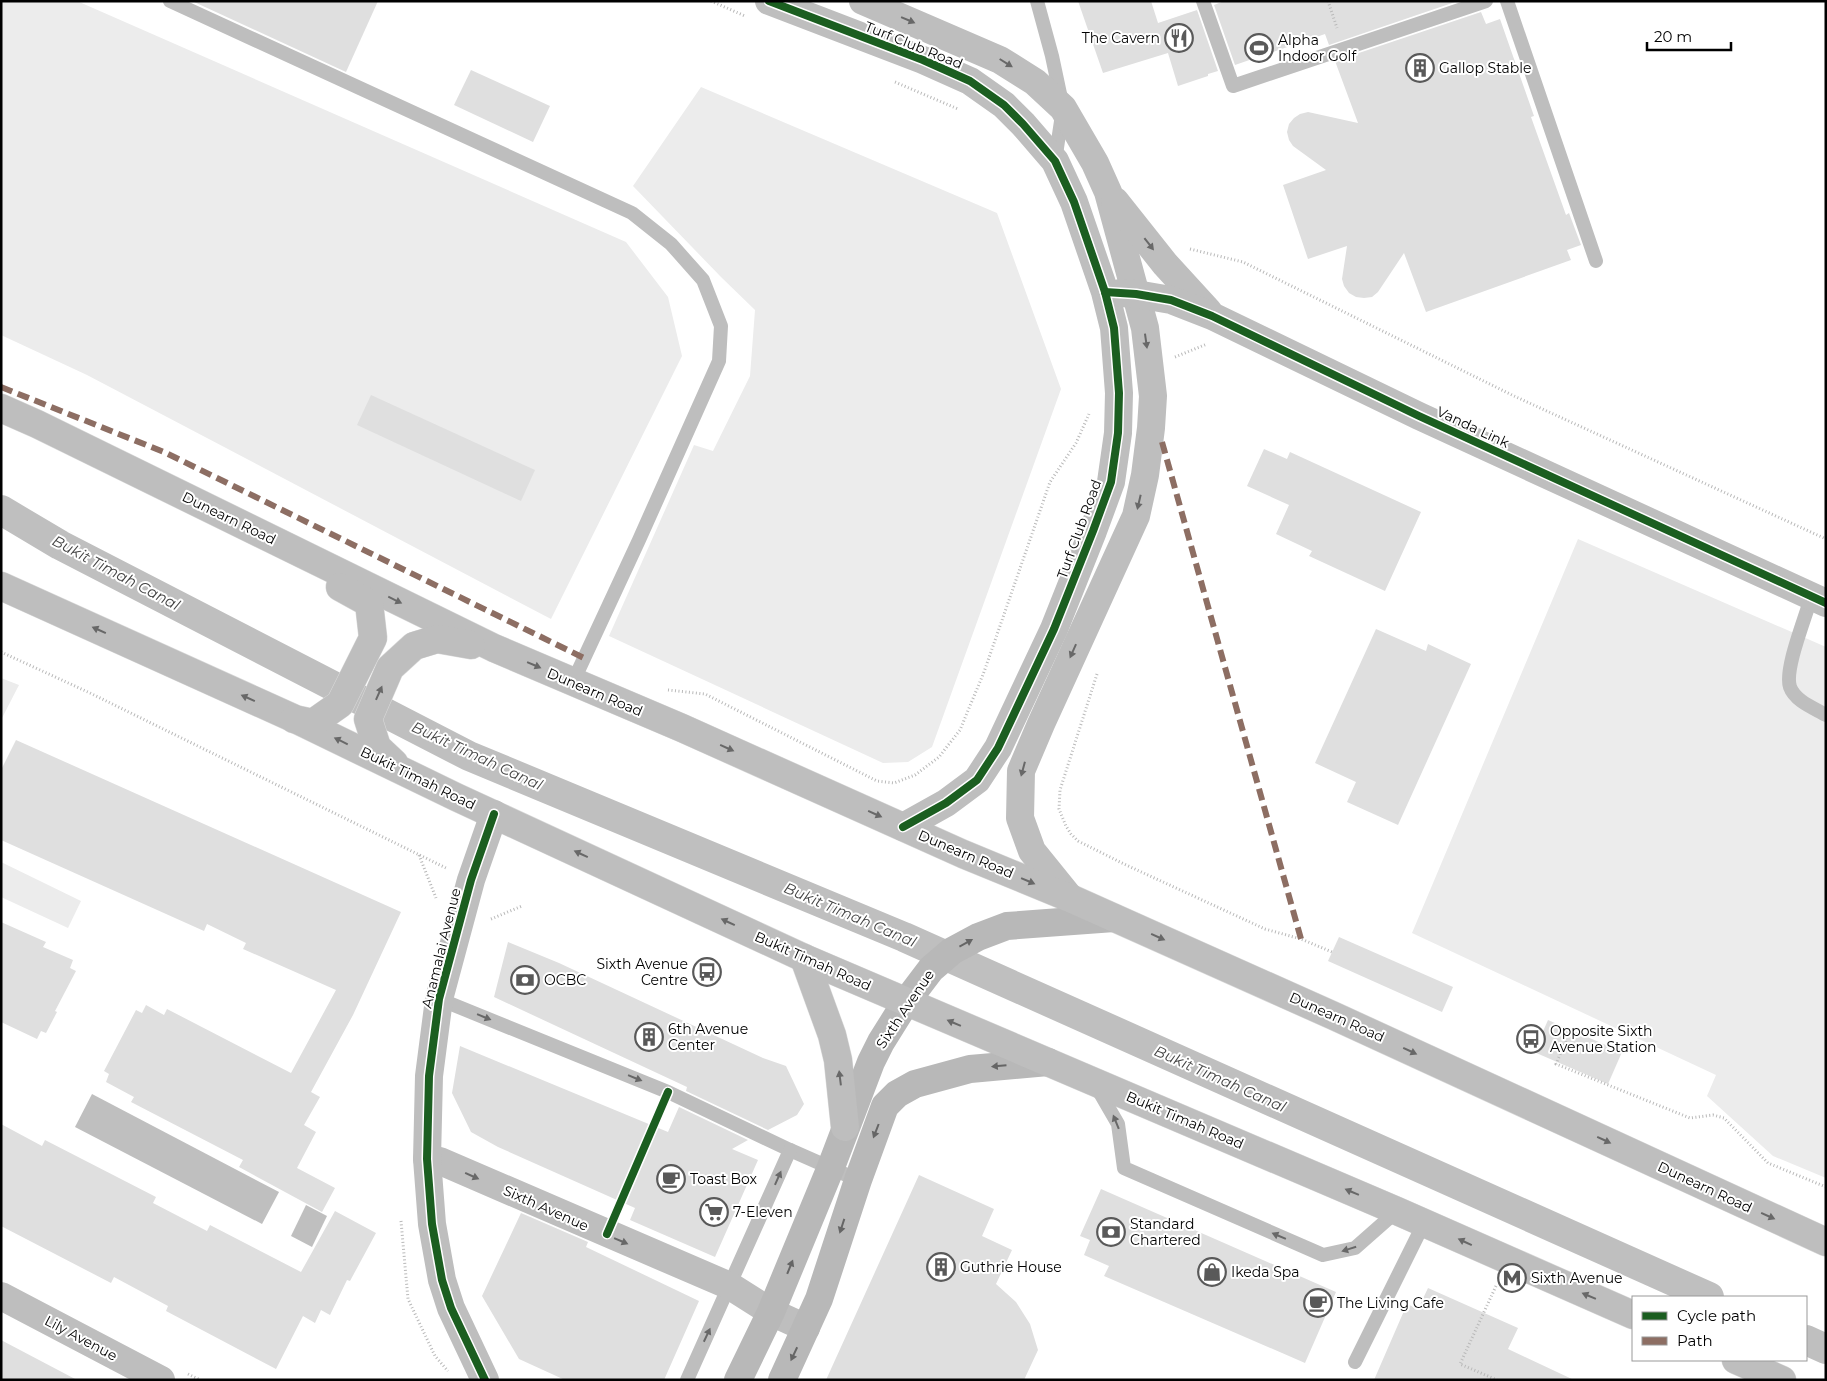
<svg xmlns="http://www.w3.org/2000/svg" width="1827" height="1381" font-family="Montserrat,sans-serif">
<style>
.green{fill:#ececec}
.water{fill:#bfbfbf}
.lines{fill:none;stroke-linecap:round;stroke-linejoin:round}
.canal{stroke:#bfbfbf;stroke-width:30}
.building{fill:#dfdfdf}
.highway-casing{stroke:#dbdbdb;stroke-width:29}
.path{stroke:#b9b9b9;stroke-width:3;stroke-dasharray:1 2.5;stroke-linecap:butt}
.lane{stroke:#bebebe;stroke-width:14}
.street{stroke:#bebebe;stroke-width:28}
.secondary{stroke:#b8b8b8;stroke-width:28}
.highway{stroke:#bebebe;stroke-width:28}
.quiet{stroke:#8d6e63;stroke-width:6;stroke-dasharray:12 6;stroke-linecap:butt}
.cycleway-casing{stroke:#fff;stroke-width:11}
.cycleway{stroke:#1b5e20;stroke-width:8}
.oneway{fill:#686868}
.oneway2{fill:#656565}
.labels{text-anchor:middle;stroke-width:4;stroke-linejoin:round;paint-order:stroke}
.poi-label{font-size:14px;fill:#000;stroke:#fff;text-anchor:start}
.street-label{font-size:14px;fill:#000;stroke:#fff}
.water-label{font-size:15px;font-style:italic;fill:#444;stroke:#fff}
</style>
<rect width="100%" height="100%" fill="#fff"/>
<g class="green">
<polygon points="1,1 77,1 626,242 668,297 682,356 551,619 87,375 1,335"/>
<polygon points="701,87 997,213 1061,389 932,747 908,762 883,763 609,636 694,445 713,451 750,376 755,310 721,277 633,186"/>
<polygon points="1578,539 1826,647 1826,1178 1773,1156 1707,1096 1716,1075 1412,933"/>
<polygon points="1,678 19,685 1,720"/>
<polygon points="1,862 81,901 68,928 1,897"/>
</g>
<g class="water">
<polygon points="92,1094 279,1192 262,1224 75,1127"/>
<polygon points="306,1205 327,1216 312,1247 291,1236"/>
</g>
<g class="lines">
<g class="canal">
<polyline points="1,510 60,545 469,756 904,937 1709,1297"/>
<polyline points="1806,1340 1826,1349"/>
</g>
</g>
<g class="building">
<polygon points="192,1 378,1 346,72"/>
<polygon points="1078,1 1151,1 1158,23 1197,10 1218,71 1208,74 1208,76 1178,86 1168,53 1103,73"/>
<polygon points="1224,1 1458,1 1329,45 1325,34 1235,65 1214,5"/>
<polygon points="1481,12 1486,24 1500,19 1534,116 1531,117 1566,215 1569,213 1581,245 1567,250 1571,260 1426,312 1404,253 1378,292 1372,297 1364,298 1356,297 1349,293 1344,286 1342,279 1347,246 1308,259 1283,185 1326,170 1293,146 1289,140 1287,132 1289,124 1294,118 1300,114 1308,112 1358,123 1335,61"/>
<polygon points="471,70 550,106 533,142 454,105"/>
<polygon points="371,395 535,470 521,501 357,425"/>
<polygon points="1264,449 1287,459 1290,452 1421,512 1385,591 1309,556 1312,551 1276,534 1289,505 1247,486"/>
<polygon points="1376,629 1426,651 1428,644 1471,664 1398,825 1347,802 1356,782 1315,763"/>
<polygon points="16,740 401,912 353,1015 311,1092 320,1097 304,1125 316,1132 297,1168 335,1188 322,1212 239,1167 243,1160 131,1102 134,1097 106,1082 109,1074 104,1071 136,1010 142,1013 146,1005 164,1015 167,1009 291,1073 336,990 243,949 246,943 207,924 204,931 1,840 1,770"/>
<polygon points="1,922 46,942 43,947 73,960 70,968 76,971 55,1011 57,1012 46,1033 41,1031 37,1039 1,1022"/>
<polygon points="1339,937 1453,987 1442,1012 1328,961"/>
<polygon points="508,942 559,963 763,1058 786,1066 804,1104 797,1115 768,1130 686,1091 687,1087 494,997"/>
<polygon points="1548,1020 1622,1052 1608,1084 1534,1052"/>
<polygon points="460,1046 668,1132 679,1107 748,1140 732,1149 758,1160 715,1257 630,1220 635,1208 498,1147 471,1132 452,1093"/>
<polygon points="1,1124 42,1146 45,1140 156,1197 153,1203 207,1231 210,1225 301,1272 335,1211 376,1233 350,1281 347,1280 330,1315 321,1310 315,1323 303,1316 276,1369 166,1311 168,1306 114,1277 111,1283 1,1226"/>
<polygon points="919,1175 994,1209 982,1236 1012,1250 996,1284 1016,1302 1030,1324 1038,1350 1024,1380 826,1380"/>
<polygon points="1101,1189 1336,1292 1305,1363 1104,1276 1109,1266 1084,1255 1090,1240 1080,1236"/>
<polygon points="521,1213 588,1242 586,1247 699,1301 664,1380 565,1380 519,1359 482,1296"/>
<polygon points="1428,1288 1518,1328 1508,1349 1574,1380 1374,1380 1407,1304 1418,1309"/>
<polygon points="1,1340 77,1380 1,1380"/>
</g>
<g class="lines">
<defs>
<g id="highway">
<polyline points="1,408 37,424 494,648 682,728 963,854 1070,898 1334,1016 1826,1242"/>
<polyline points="1,586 293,718 456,797 804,958 1397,1211 1633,1315"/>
<polyline points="294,719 313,723 340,704 373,638 369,603 340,587"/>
<polyline points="394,763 377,747 368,719 390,668 414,646 437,639 471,645"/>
<polyline points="804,958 832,1035 838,1060 845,1127"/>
<polyline points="1736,1360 1782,1380"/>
</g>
</defs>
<use href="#highway" class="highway-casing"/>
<g class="path">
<polyline points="711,1 745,16"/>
<polyline points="1328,1 1337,28"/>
<polyline points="895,82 958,109"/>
<polyline points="1190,249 1243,262 1514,396 1826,539"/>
<polyline points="1175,357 1207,344"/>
<polyline points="1,652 90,693 446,868"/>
<polyline points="1097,674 1060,790 1059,809 1066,826 1071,834 1078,841 1124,864 1265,929 1301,939 1332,952"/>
<polyline points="668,690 705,694 877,781 894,783 915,775 939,757 960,730 984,672 1050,482 1076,443 1089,414"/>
<polyline points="419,855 436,898"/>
<polyline points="491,919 522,906"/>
<polyline points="1566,1041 1556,1064 1690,1118 1713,1115 1724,1118 1768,1163 1826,1187"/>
<polyline points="401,1221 408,1299 435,1356 448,1371"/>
<polyline points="1496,1286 1460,1364 1497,1380"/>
<polyline points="188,1374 200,1380"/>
</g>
<g class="lane">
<polyline points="170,1 632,213 671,244 703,280 721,326 719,361 639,540 573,682"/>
<polyline points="1037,1 1052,56 1063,108 1055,161"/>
<polyline points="1203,1 1233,86 1486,1"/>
<polyline points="1507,1 1596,261"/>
<path d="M 1811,597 C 1806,617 1784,669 1790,687 C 1795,701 1814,708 1826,715"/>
<polyline points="439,999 668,1092 790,1150 858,1180"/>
<polyline points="1096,1086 1118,1124 1124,1168 1323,1255 1355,1248 1397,1211"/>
<polyline points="1355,1362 1424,1223"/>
<polyline points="687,1380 790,1150"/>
</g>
<g class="street">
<polyline points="769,1 923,60 970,81 1004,105 1023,124 1055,161 1074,202 1105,292 1114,328 1119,393 1118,433 1111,482 1093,531 1054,629 998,748 977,780 946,803 903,827"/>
<polyline points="863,1 1000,60 1035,82 1063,108 1095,163 1108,192 1145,328 1153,396 1151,428 1145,475 1136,516 1041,724 1021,771 1020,818 1032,851 1070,898"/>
<polyline points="1115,201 1165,264 1208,311"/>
<polyline points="1120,293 1136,294 1171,300 1212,316 1419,416 1826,603"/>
<polyline points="427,1159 440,1161 730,1286 771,1312 806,1328"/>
<polyline points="1,1296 161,1380"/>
<polyline points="485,1380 451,1308 442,1280 432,1224 427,1159 429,1076 439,999 471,880 494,814"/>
</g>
<g class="secondary">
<polyline points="738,1380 771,1312 831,1167 871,1062 881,1042 906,1002 931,969 952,951 978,937 1007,926 1114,918"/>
<polyline points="782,1380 819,1299 858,1180 885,1106 897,1094 915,1084 970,1069 1048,1062"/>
</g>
<use href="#highway" class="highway"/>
<g class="quiet">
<polyline points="1,387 164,452 584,658"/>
<polyline points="1162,442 1301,939"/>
</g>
<defs>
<g id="cycleway">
<polyline points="769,1 923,60 970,81 1004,105 1023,124 1055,161 1074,202 1105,292 1114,328 1119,393 1118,433 1111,482 1093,531 1054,629 998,748 977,780 946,803 903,827"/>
<polyline points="1105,292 1136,294 1171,300 1212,316 1419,416 1826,603"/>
<polyline points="607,1234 668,1092"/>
<polyline points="485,1380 451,1308 442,1280 432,1224 427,1159 429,1076 439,999 471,880 494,814"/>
</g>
</defs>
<use href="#cycleway" class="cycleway-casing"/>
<use href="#cycleway" class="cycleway"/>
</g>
<defs><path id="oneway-solid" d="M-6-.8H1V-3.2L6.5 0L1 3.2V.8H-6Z" transform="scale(1.25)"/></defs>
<g class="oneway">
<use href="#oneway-solid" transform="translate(908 20) rotate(23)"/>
<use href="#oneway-solid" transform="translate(1006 63) rotate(32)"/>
<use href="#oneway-solid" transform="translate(1149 244) rotate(52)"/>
<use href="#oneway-solid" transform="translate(1146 341) rotate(82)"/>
<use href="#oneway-solid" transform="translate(1139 502) rotate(103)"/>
<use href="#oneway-solid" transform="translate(395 600) rotate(26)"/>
<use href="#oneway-solid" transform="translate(99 630) rotate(-156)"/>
<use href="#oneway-solid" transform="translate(1073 651) rotate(114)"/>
<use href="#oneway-solid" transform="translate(534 665) rotate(23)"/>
<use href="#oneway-solid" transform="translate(379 693) rotate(-66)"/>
<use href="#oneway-solid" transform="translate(248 698) rotate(-156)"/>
<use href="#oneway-solid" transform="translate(341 741) rotate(-154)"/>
<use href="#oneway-solid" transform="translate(727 748) rotate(24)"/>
<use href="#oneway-solid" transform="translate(1023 769) rotate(105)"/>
<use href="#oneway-solid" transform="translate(875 814) rotate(24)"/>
<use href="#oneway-solid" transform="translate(581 854) rotate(-155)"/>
<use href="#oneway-solid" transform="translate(1028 881) rotate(23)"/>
<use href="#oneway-solid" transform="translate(728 922) rotate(-155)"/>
<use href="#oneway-solid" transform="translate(1158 937) rotate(24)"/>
<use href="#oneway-solid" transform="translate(484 1017) rotate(22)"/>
<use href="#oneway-solid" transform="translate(954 1023) rotate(-157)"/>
<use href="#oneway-solid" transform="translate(1410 1051) rotate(25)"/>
<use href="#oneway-solid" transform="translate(635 1078) rotate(22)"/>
<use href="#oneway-solid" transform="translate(840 1078) rotate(-97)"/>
<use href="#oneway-solid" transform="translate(1116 1122) rotate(-112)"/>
<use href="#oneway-solid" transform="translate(1604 1140) rotate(25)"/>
<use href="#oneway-solid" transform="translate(472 1176) rotate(24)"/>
<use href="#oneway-solid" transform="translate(778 1178) rotate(-66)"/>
<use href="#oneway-solid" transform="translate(1352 1192) rotate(-157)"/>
<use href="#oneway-solid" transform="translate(1768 1216) rotate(24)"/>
<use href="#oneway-solid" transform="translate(1279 1236) rotate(-157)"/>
<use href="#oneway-solid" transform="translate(621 1241) rotate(23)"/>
<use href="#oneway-solid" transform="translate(1465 1242) rotate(-155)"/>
<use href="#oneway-solid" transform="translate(1349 1249) rotate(163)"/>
<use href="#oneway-solid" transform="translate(1589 1296) rotate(-157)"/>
<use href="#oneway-solid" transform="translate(707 1335) rotate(-65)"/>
</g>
<g class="oneway2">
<use href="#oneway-solid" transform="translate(966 943) rotate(-29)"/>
<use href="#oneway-solid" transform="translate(999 1066) rotate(175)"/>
<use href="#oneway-solid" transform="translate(876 1131) rotate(111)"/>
<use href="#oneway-solid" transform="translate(842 1226) rotate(108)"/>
<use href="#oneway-solid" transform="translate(790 1267) rotate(-68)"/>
<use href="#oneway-solid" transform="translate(794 1354) rotate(115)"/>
</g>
<defs>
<symbol id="restaurant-ring" viewBox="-11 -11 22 22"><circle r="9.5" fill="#fff" stroke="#595959" stroke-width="1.5"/><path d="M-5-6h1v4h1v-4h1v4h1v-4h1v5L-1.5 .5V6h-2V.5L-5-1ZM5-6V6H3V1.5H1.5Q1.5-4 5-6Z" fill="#595959"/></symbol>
<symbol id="stadium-ring" viewBox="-11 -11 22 22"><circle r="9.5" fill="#fff" stroke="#595959" stroke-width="1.5"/><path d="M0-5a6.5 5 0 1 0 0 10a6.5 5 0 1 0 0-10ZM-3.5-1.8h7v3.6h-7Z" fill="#595959"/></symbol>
<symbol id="building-ring" viewBox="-11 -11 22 22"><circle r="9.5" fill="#fff" stroke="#595959" stroke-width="1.5"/><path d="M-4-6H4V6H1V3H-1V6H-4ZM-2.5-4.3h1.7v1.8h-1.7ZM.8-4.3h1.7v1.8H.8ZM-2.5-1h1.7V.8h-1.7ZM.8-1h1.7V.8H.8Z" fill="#595959"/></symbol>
<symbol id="bus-ring" viewBox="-11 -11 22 22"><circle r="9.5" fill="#fff" stroke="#595959" stroke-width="1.5"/><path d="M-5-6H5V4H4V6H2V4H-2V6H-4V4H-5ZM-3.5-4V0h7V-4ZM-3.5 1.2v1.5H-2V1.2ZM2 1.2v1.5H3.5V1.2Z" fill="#595959"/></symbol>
<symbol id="bank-ring" viewBox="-11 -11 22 22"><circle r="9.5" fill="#fff" stroke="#595959" stroke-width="1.5"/><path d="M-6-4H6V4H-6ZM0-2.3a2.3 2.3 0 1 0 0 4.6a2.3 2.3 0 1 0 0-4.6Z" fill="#595959"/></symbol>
<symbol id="cafe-ring" viewBox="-11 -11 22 22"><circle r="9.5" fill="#fff" stroke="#595959" stroke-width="1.5"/><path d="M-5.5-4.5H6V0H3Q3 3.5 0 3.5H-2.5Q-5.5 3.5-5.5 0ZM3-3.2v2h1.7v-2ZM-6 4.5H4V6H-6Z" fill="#595959"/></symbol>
<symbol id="supermarket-ring" viewBox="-11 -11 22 22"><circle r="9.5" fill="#fff" stroke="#595959" stroke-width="1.5"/><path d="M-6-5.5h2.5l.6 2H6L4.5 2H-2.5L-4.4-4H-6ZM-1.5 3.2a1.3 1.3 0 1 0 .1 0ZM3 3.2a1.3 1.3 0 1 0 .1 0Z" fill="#595959"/></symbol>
<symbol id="shop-ring" viewBox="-11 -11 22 22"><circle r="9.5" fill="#fff" stroke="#595959" stroke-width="1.5"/><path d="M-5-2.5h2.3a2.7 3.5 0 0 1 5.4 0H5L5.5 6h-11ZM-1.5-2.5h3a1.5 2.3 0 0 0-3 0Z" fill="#595959"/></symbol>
<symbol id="metro-ring" viewBox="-11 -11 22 22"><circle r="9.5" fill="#fff" stroke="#595959" stroke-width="1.5"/><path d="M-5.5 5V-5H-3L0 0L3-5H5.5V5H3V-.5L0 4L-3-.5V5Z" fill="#595959"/></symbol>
</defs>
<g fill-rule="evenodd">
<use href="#restaurant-ring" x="1163" y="22" width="32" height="32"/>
<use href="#stadium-ring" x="1243" y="32" width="32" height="32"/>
<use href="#building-ring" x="1404" y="52" width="32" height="32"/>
<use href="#bus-ring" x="691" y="956" width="32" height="32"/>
<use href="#bank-ring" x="509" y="964" width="32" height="32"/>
<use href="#building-ring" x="633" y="1021" width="32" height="32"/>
<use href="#bus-ring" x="1515" y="1023" width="32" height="32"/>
<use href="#cafe-ring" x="655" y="1163" width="32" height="32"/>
<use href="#supermarket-ring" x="698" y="1196" width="32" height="32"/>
<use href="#bank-ring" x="1095" y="1216" width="32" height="32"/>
<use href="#building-ring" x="925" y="1251" width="32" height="32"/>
<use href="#shop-ring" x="1196" y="1256" width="32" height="32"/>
<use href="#metro-ring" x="1496" y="1262" width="32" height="32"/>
<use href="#cafe-ring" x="1302" y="1287" width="32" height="32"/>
</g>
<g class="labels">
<g class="poi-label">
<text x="1160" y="43" text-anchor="end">The Cavern</text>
<text x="1278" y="45">Alpha<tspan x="1278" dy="16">Indoor Golf</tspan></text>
<text x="1439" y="73">Gallop Stable</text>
<text x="688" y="969" text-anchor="end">Sixth Avenue<tspan x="688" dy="16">Centre</tspan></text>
<text x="544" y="985">OCBC</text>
<text x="668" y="1034">6th Avenue<tspan x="668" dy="16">Center</tspan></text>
<text x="1550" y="1036">Opposite Sixth<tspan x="1550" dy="16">Avenue Station</tspan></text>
<text x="690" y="1184">Toast Box</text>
<text x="733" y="1217">7-Eleven</text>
<text x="1130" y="1229">Standard<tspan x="1130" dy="16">Chartered</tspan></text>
<text x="960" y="1272">Guthrie House</text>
<text x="1231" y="1277">Ikeda Spa</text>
<text x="1531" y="1283">Sixth Avenue</text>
<text x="1337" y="1308">The Living Cafe</text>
</g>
<g class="street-label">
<text transform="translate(914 45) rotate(22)" y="5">Turf Club Road</text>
<text transform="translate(1473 427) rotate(25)" y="5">Vanda Link</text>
<text transform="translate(229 518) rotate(26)" y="5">Dunearn Road</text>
<text transform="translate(1079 529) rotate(-70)" y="5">Turf Club Road</text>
<text transform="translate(595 692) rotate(23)" y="5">Dunearn Road</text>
<text transform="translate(418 778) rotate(26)" y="5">Bukit Timah Road</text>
<text transform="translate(966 854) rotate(23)" y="5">Dunearn Road</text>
<text transform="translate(441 948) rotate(-76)" y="5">Anamalai Avenue</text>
<text transform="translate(813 961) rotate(24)" y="5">Bukit Timah Road</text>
<text transform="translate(905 1009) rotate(-56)" y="5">Sixth Avenue</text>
<text transform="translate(1337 1017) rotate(24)" y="5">Dunearn Road</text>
<text transform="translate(1185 1120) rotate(23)" y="5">Bukit Timah Road</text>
<text transform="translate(1705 1187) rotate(25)" y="5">Dunearn Road</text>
<text transform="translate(546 1208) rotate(24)" y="5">Sixth Avenue</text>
<text transform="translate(81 1338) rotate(28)" y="5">Lily Avenue</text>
</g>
<g class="water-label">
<text transform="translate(116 573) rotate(28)" y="5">Bukit Timah Canal</text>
<text transform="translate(477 756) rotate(25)" y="5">Bukit Timah Canal</text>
<text transform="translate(850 915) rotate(23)" y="5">Bukit Timah Canal</text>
<text transform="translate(1220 1079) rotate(24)" y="5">Bukit Timah Canal</text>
</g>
</g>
<rect width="1827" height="1381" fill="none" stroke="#000000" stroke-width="5"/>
<rect x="1632" y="1296" width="175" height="65" fill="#ffffff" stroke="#999999"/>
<rect x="1642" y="1312" width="25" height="8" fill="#1b5e20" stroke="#999999"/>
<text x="1677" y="1321" font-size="15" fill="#000000">Cycle path</text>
<rect x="1642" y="1337" width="25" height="8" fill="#8d6e63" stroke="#999999"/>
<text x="1677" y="1346" font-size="15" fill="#000000">Path</text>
<path d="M1647 42v8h84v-8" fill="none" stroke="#000000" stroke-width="2.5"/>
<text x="1654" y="42" font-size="15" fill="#000000" stroke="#ffffff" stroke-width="4" paint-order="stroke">20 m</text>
</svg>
